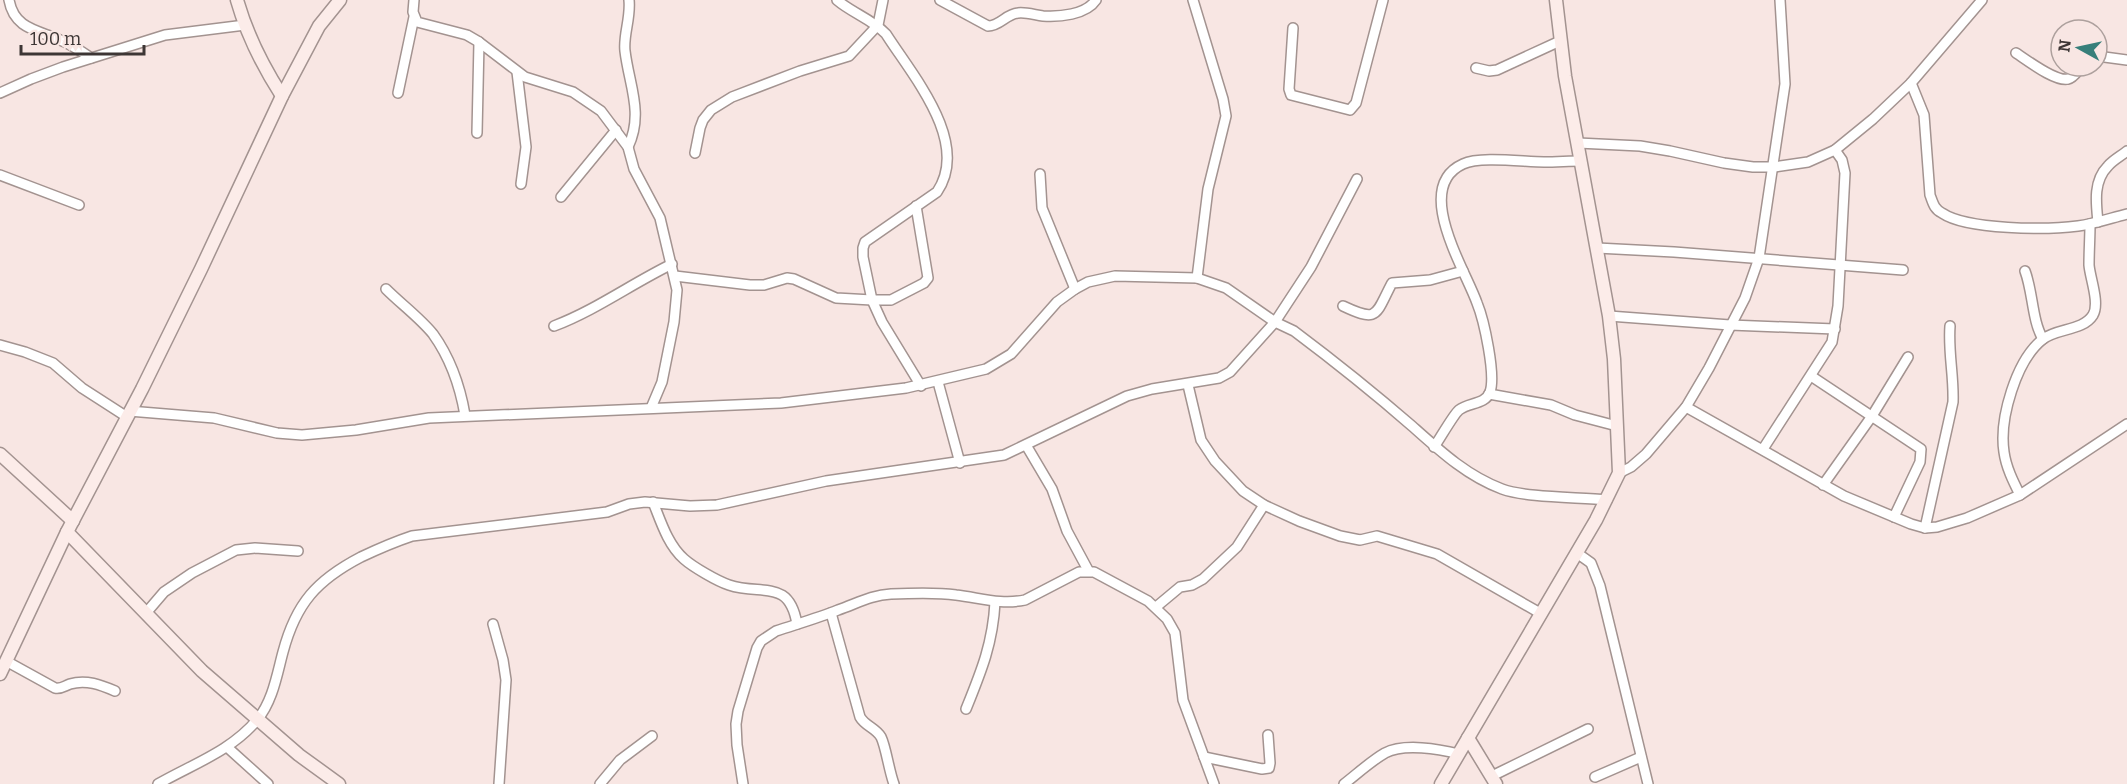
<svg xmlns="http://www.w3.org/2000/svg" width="2127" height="784" font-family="Bitter,serif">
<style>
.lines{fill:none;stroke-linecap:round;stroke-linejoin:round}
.street-casing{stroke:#a39390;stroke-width:12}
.secondary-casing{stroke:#a39390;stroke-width:15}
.street{stroke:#fff;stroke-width:9}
.secondary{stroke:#fcece9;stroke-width:12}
</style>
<rect width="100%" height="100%" fill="#f8e6e3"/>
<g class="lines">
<defs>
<g id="street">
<path d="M 9,0 C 14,28 36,30 58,39 C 70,44 81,51 91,58"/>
<polyline points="414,0 413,12 417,22 467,35 479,42 525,77 573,92 601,111 628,147 634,169 660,218 677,290 674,322 662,382 651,408"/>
<path d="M 837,0 C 852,13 872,19 886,34 C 912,75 971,142 937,192 L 865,242 L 863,248 L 863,257 L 872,300 L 882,322 L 921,386"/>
<path d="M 940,0 L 988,26 C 1000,26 1006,14 1018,13 C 1026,12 1035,15 1043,16 C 1059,17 1086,15 1096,0"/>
<polyline points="1193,0 1223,99 1226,116 1208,189 1197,278"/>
<polyline points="1293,28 1289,89 1291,95 1350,110 1356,103 1383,0"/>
<path d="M 2016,53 C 2027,60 2055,82 2068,79 C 2074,78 2078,70 2082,66"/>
<polyline points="2097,56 2127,60"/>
<polyline points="1476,68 1489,71 1497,70 1560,41"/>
<polyline points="517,72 526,147 521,184"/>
<path d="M 1911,83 L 1924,115 L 1930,195 C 1933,203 1934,209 1942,213 C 1967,230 2047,230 2078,226 C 2094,224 2111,218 2127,214"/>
<polyline points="0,93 31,79 63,67 165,35 245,25"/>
<polyline points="398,93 414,17"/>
<polyline points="477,133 479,42"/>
<polyline points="1578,143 1640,146 1670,151 1724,163 1753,167 1774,167 1808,162 1835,150 1873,119 1911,83 1982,0"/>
<path d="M 628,147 C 644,113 629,85 625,51 C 623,35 631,18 629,0"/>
<polyline points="695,153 700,128 703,120 711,110 732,97 800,71 849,56 878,25 883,0"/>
<polyline points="1040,174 1042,208 1075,289"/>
<polyline points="0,175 79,205"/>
<polyline points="561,197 616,130"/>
<path d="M 2098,222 C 2096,203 2093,181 2108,166 C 2113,160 2121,156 2127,151"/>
<polyline points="1597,248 1674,252 1903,270"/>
<path d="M 2025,271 C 2033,292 2032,321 2043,339"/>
<polyline points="675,276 750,285 764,285 787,278 794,279 836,298 872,300 891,300 924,283 928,278 916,206"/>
<path d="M 386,289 C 401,304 420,318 433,334 C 451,359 460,386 465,415"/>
<path d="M 1343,306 C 1379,323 1375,315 1392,283 L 1430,280 L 1463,271"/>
<polyline points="1609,316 1730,325 1835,329"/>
<path d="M 554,326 C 596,310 631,284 672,264"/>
<polyline points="0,345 25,352 53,363 82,388 127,417"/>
<polyline points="1811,376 1921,449 1920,462 1894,517"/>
<polyline points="938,382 960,463"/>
<polyline points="1188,385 1201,440 1215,461 1243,491 1264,505 1299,521 1340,536 1360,540 1377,536 1437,554 1540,613"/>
<polyline points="1489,394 1551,405 1575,415 1617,426"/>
<polyline points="1686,407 1844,496 1911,524 1925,528 1937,527 1967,518 2020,495 2127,424"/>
<path d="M 129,411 L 214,418 L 277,433 L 302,435 L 356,430 L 429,418 L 781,403 L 906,388 L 986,369 L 1011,354 L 1057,302 L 1075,289 L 1088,282 L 1115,276 L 1197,278 L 1226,288 L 1275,322 L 1294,331 C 1334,361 1374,393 1412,426 C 1440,451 1467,476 1502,489 C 1527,498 1579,497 1607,500"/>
<polyline points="1026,445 1052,489 1067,531 1088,570"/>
<path d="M 1434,447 C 1440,439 1453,415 1459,410 C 1469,402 1485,405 1490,392 C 1496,375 1484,320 1477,303 C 1465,269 1412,187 1463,164 C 1480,156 1524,162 1544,162 C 1557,162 1569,161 1581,161"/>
<polyline points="1763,449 1832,342 1838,306 1845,173 1842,160 1835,150"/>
<polyline points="1619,473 1631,467 1646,454 1686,407 1709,368 1745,298 1759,258 1785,84 1780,0"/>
<polyline points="1823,485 1872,416 1908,357"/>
<path d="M 2020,495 C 2013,481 2006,467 2004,452 C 1999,419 2016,360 2043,339 C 2057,328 2083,331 2093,315 C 2100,303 2090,278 2089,265 C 2089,252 2090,237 2090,224"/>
<path d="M 653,502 C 661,522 668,545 684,559 C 693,567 717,581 729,585 C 762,596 789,578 797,624"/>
<path d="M 1925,528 L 1953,402 C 1954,376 1948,352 1950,326"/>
<polyline points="1577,553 1591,563 1600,586 1648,784"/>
<polyline points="1156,607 1180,587 1192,585 1203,579 1237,547 1264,505"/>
<polyline points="146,613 164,592 192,573 236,550 255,548 298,551"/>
<path d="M 831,613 L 860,717 C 865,726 876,728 881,737 C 886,747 889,771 894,784"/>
<polyline points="493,624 503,660 506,680 499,784"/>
<path d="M 6,661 L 55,688 C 62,689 64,686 70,684 C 86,679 101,685 115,691"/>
<path d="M 966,709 C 981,672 993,643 995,602"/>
<polyline points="227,747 268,784"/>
<polyline points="1204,757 1262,769 1269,768 1270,763 1268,735"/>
<polyline points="1492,776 1588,729"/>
<polyline points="1595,777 1641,757"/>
<path d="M 158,784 C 193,764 231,751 257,720 C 273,701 277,674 283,652 C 296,603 317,580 361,557 C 378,549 394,542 412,536 L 607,512 L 629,504 L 645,502 L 690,506 L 717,505 L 826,481 L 1004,455 L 1127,396 L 1152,389 L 1219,378 L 1230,372 L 1275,322 L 1311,267 L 1357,179"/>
<polyline points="600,784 620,760 652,736"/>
<path d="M 743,784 L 737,745 L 736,724 L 738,711 L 757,648 L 761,641 L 776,631 C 797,624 818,618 838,610 C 856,604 871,595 891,594 C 912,593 936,592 956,595 C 981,598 1001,605 1025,600 L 1079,572 L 1094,572 L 1148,601 L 1167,619 L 1175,633 L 1183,700 L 1214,784"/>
<path d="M 1344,784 C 1357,774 1371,761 1385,753 C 1404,743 1439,749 1459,754"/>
</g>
<g id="secondary">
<path d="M 237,0 C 247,35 262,65 282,96"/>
<polyline points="0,454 73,521"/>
<polyline points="67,532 202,671 299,755 339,784"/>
<polyline points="0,674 67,532 142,389 201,269 282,96 319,26 340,0"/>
<polyline points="1468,738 1496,784"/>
<polyline points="1441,784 1596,520 1619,473 1614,359 1609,316 1565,76 1556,0"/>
</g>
</defs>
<use href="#street" class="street-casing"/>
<use href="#secondary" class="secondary-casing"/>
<use href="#street" class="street"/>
<use href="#secondary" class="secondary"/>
</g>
<g transform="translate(2079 48) rotate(278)"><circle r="28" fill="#f8e6e3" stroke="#ada09d" stroke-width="1.5"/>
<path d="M0-4.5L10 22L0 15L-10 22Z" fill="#377f7a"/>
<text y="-9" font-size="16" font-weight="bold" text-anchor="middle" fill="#3d3635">N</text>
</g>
<path d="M21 45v9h123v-9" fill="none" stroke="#3d3635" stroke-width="3"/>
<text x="30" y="45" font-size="18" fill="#3d3635" stroke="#f8e6e3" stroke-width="4.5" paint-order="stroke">100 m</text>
</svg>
